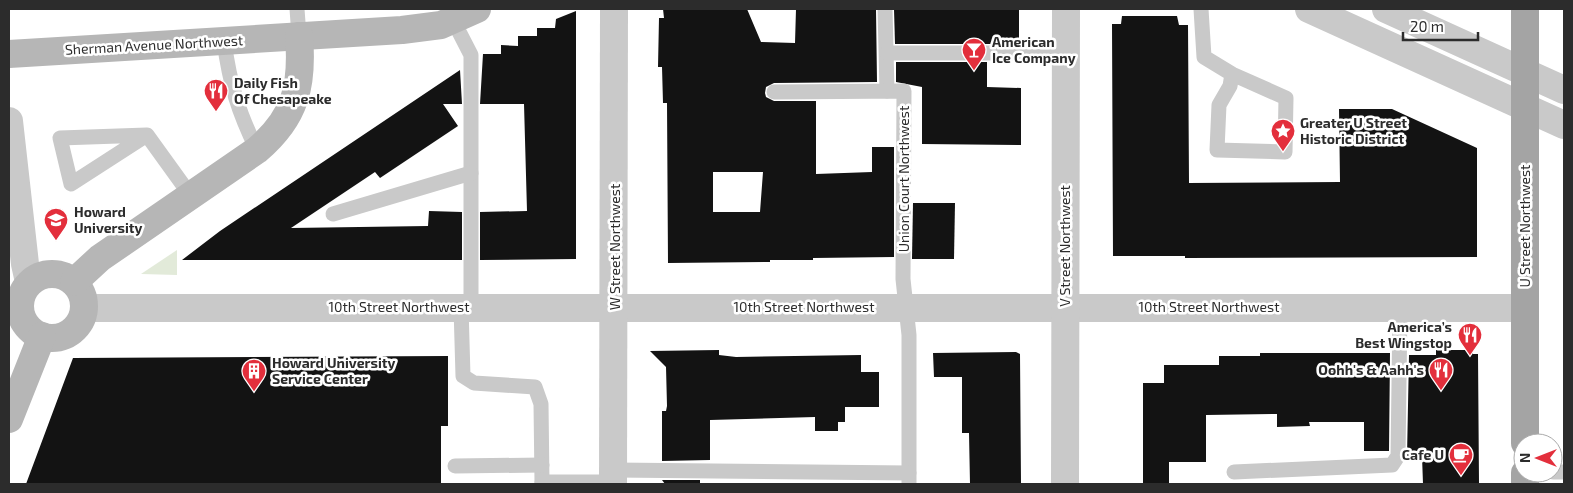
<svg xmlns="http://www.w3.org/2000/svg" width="1573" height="493" font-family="'Exo 2',sans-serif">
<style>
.green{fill:#e2ead9}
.building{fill:#131313;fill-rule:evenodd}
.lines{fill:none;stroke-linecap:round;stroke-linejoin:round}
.service{stroke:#c9c9c9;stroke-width:15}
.minor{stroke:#c9c9c9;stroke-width:28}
.tertiary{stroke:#c9c9c9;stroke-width:28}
.secondary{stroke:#b6b6b6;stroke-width:28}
.primary{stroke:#a4a4a4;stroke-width:28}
.labels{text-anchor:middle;stroke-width:5;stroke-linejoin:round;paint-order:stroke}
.poi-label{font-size:14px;font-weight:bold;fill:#2c2c2c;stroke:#fff;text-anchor:start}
.street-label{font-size:14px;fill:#2c2c2c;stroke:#fff}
</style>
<rect width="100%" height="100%" fill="#fff"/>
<polygon class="green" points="177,250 177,275 141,274"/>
<g class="building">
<path d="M 663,9 L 747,9 L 761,42 L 795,43 L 796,9 L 876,9 L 877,82 L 774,83 L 766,87 L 765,93 L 766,97 L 774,101 L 816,101 L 816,174 L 872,172 L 872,147 L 894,147 L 894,257 L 813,258 L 813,260 L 770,260 L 770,262 L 668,263 L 667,103 L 663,103 L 662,67 L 658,67 L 659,18 L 664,18 ZM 713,172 L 763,172 L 760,212 L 713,212 Z"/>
<polygon points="894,9 1019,9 1019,44 895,44"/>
<polygon points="576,11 576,259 480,260 480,212 527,211 524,104 480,104 483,54 501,54 501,45 518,46 518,36 537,36 537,28 555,28 556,19"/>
<polygon points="1122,16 1177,16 1179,25 1188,25 1189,183 1340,182 1339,109 1392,109 1477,148 1477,257 1185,258 1185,256 1113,256 1112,24 1121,24"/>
<polygon points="896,62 987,62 987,87 1021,88 1021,145 922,144 922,87 896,82"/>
<polygon points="460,70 462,104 443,104 458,126 380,178 375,172 291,228 428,226 429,211 462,212 462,260 182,260 220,231"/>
<polygon points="913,203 955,203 954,259 912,259"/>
<polygon points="719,350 719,355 736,357 861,355 861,372 879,372 879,407 845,407 845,422 838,422 838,431 815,431 815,417 710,420 710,460 662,461 662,411 666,411 667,406 666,367 650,351"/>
<polygon points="1436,350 1473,350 1473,354 1478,354 1479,484 1423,484 1422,456 1407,456 1409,355 1436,355"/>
<polygon points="1016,352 1020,354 1021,484 970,484 969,433 962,433 962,377 934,377 933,353"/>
<polygon points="1260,353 1390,353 1389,451 1364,451 1364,422 1309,422 1310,426 1277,427 1277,414 1206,415 1206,462 1169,462 1169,484 1143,484 1143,383 1164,383 1164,365 1219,365 1219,356 1260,356"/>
<polygon points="448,356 448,426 441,426 441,484 26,484 73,358"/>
<polygon points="662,480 700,480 700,484 665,484"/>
</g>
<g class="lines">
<g class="service">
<polyline points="297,9 299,36"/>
<polyline points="885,9 887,91"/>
<polyline points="1201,9 1204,57 1232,74 1286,98 1285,152 1217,150 1219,105 1230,86 1232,74"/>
<polyline points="453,20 471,55 471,308"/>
<path d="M 224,41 C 230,85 238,111 257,150"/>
<polyline points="887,53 1066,53"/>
<polyline points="774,92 904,91 903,279 909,335 909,484"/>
<polyline points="147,135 71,184 60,138 147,135 191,196"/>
<polyline points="333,214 471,173"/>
<polyline points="461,307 463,376 474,383 535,387 541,404 542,482"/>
<polyline points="455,466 542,465"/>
<polyline points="614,470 909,473"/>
<polyline points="1234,472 1392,465 1398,456 1400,308"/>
<polyline points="1553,472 1564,472"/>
<polyline points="542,484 542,482 613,482"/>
</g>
<g class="minor">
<polyline points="9,121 25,264 29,282"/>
<polyline points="84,308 1525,308"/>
</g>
<g class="tertiary">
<polyline points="1309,9 1564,125"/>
<polyline points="1386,9 1564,90"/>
<polyline points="613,484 614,9"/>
<polyline points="1065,484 1066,9"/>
</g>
<g class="secondary">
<polyline points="9,54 402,30 441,25 477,9"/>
<circle cx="52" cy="306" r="32"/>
<path d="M 74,282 L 100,258 L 257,150 C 296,117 303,85 299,36"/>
<polyline points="9,419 42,336"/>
</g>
<g class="primary">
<polyline points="1525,443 1525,9"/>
<polyline points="1525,473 1525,484"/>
</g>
</g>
<defs>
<symbol id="bar-pin" viewBox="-11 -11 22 30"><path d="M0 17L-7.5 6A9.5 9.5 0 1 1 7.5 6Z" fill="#e32f3c" stroke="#fff"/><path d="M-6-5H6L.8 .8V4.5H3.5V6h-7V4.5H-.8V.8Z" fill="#fff"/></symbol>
<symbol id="restaurant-pin" viewBox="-11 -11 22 30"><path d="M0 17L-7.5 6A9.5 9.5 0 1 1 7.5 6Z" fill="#e32f3c" stroke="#fff"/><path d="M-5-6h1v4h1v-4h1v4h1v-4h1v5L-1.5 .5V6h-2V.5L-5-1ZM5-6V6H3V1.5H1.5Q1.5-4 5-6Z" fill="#fff"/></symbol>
<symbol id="sight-pin" viewBox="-11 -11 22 30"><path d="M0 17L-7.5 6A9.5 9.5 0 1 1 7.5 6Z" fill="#e32f3c" stroke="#fff"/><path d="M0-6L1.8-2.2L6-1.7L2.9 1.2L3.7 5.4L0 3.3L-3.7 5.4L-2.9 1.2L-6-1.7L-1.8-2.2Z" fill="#fff"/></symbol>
<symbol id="university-pin" viewBox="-11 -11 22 30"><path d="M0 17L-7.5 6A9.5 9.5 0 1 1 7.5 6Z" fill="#e32f3c" stroke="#fff"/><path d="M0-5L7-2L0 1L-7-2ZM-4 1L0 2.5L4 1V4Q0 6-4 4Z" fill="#fff"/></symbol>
<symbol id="building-pin" viewBox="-11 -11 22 30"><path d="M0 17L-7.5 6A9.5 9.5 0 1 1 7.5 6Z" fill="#e32f3c" stroke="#fff"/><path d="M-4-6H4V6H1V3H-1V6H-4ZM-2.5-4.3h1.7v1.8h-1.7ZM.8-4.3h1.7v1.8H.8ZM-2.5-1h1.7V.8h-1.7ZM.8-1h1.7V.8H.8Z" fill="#fff"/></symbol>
<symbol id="cafe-pin" viewBox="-11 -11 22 30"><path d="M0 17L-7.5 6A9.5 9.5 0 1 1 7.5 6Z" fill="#e32f3c" stroke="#fff"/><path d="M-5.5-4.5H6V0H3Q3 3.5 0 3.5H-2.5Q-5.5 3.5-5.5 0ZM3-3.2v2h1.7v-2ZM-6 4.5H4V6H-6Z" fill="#fff"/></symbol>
</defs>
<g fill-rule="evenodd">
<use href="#bar-pin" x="960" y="36" width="28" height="38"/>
<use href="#restaurant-pin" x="202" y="77" width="28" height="38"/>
<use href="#sight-pin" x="1269" y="117" width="28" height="38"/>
<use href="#university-pin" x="42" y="206" width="28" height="38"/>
<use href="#restaurant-pin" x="1456" y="321" width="28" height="38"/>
<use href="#restaurant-pin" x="1427" y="356" width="28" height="38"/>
<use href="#building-pin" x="240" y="357" width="28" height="38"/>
<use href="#cafe-pin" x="1447" y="441" width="28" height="38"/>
</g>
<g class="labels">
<g class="poi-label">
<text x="992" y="47">American<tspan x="992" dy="16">Ice Company</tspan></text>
<text x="234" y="88">Daily Fish<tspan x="234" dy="16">Of Chesapeake</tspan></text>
<text x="1300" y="128">Greater U Street<tspan x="1300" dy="16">Historic District</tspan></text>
<text x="74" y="217">Howard<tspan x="74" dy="16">University</tspan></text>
<text x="1452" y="332" text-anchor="end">America’s<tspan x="1452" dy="16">Best Wingstop</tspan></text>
<text x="272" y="368">Howard University<tspan x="272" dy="16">Service Center</tspan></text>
<text x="1424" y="375" text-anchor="end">Oohh's &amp; Aahh's</text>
<text x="1444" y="460" text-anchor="end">Cafe U</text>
</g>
<g class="street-label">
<text transform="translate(154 45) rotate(-3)" y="5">Sherman Avenue Northwest</text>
<text transform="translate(904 179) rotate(-90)" y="5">Union Court Northwest</text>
<text transform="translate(1525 226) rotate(-90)" y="5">U Street Northwest</text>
<text transform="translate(1065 246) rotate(-90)" y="5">V Street Northwest</text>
<text transform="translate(615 247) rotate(-90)" y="5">W Street Northwest</text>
<text x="399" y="312">10th Street Northwest</text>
<text x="804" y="312">10th Street Northwest</text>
<text x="1209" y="312">10th Street Northwest</text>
</g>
</g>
<rect width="1573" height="493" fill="none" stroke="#2c2c2c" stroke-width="20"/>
<g transform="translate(1538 458) rotate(270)"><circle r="24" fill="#ffffff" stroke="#ababab"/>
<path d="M0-4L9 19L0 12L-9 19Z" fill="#e32f3c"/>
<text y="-8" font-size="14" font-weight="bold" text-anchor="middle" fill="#2c2c2c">N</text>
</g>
<path d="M1403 32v8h75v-8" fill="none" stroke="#2c2c2c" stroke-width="2.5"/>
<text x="1410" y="32" font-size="15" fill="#2c2c2c" stroke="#ffffff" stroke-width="4" paint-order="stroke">20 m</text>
</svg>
